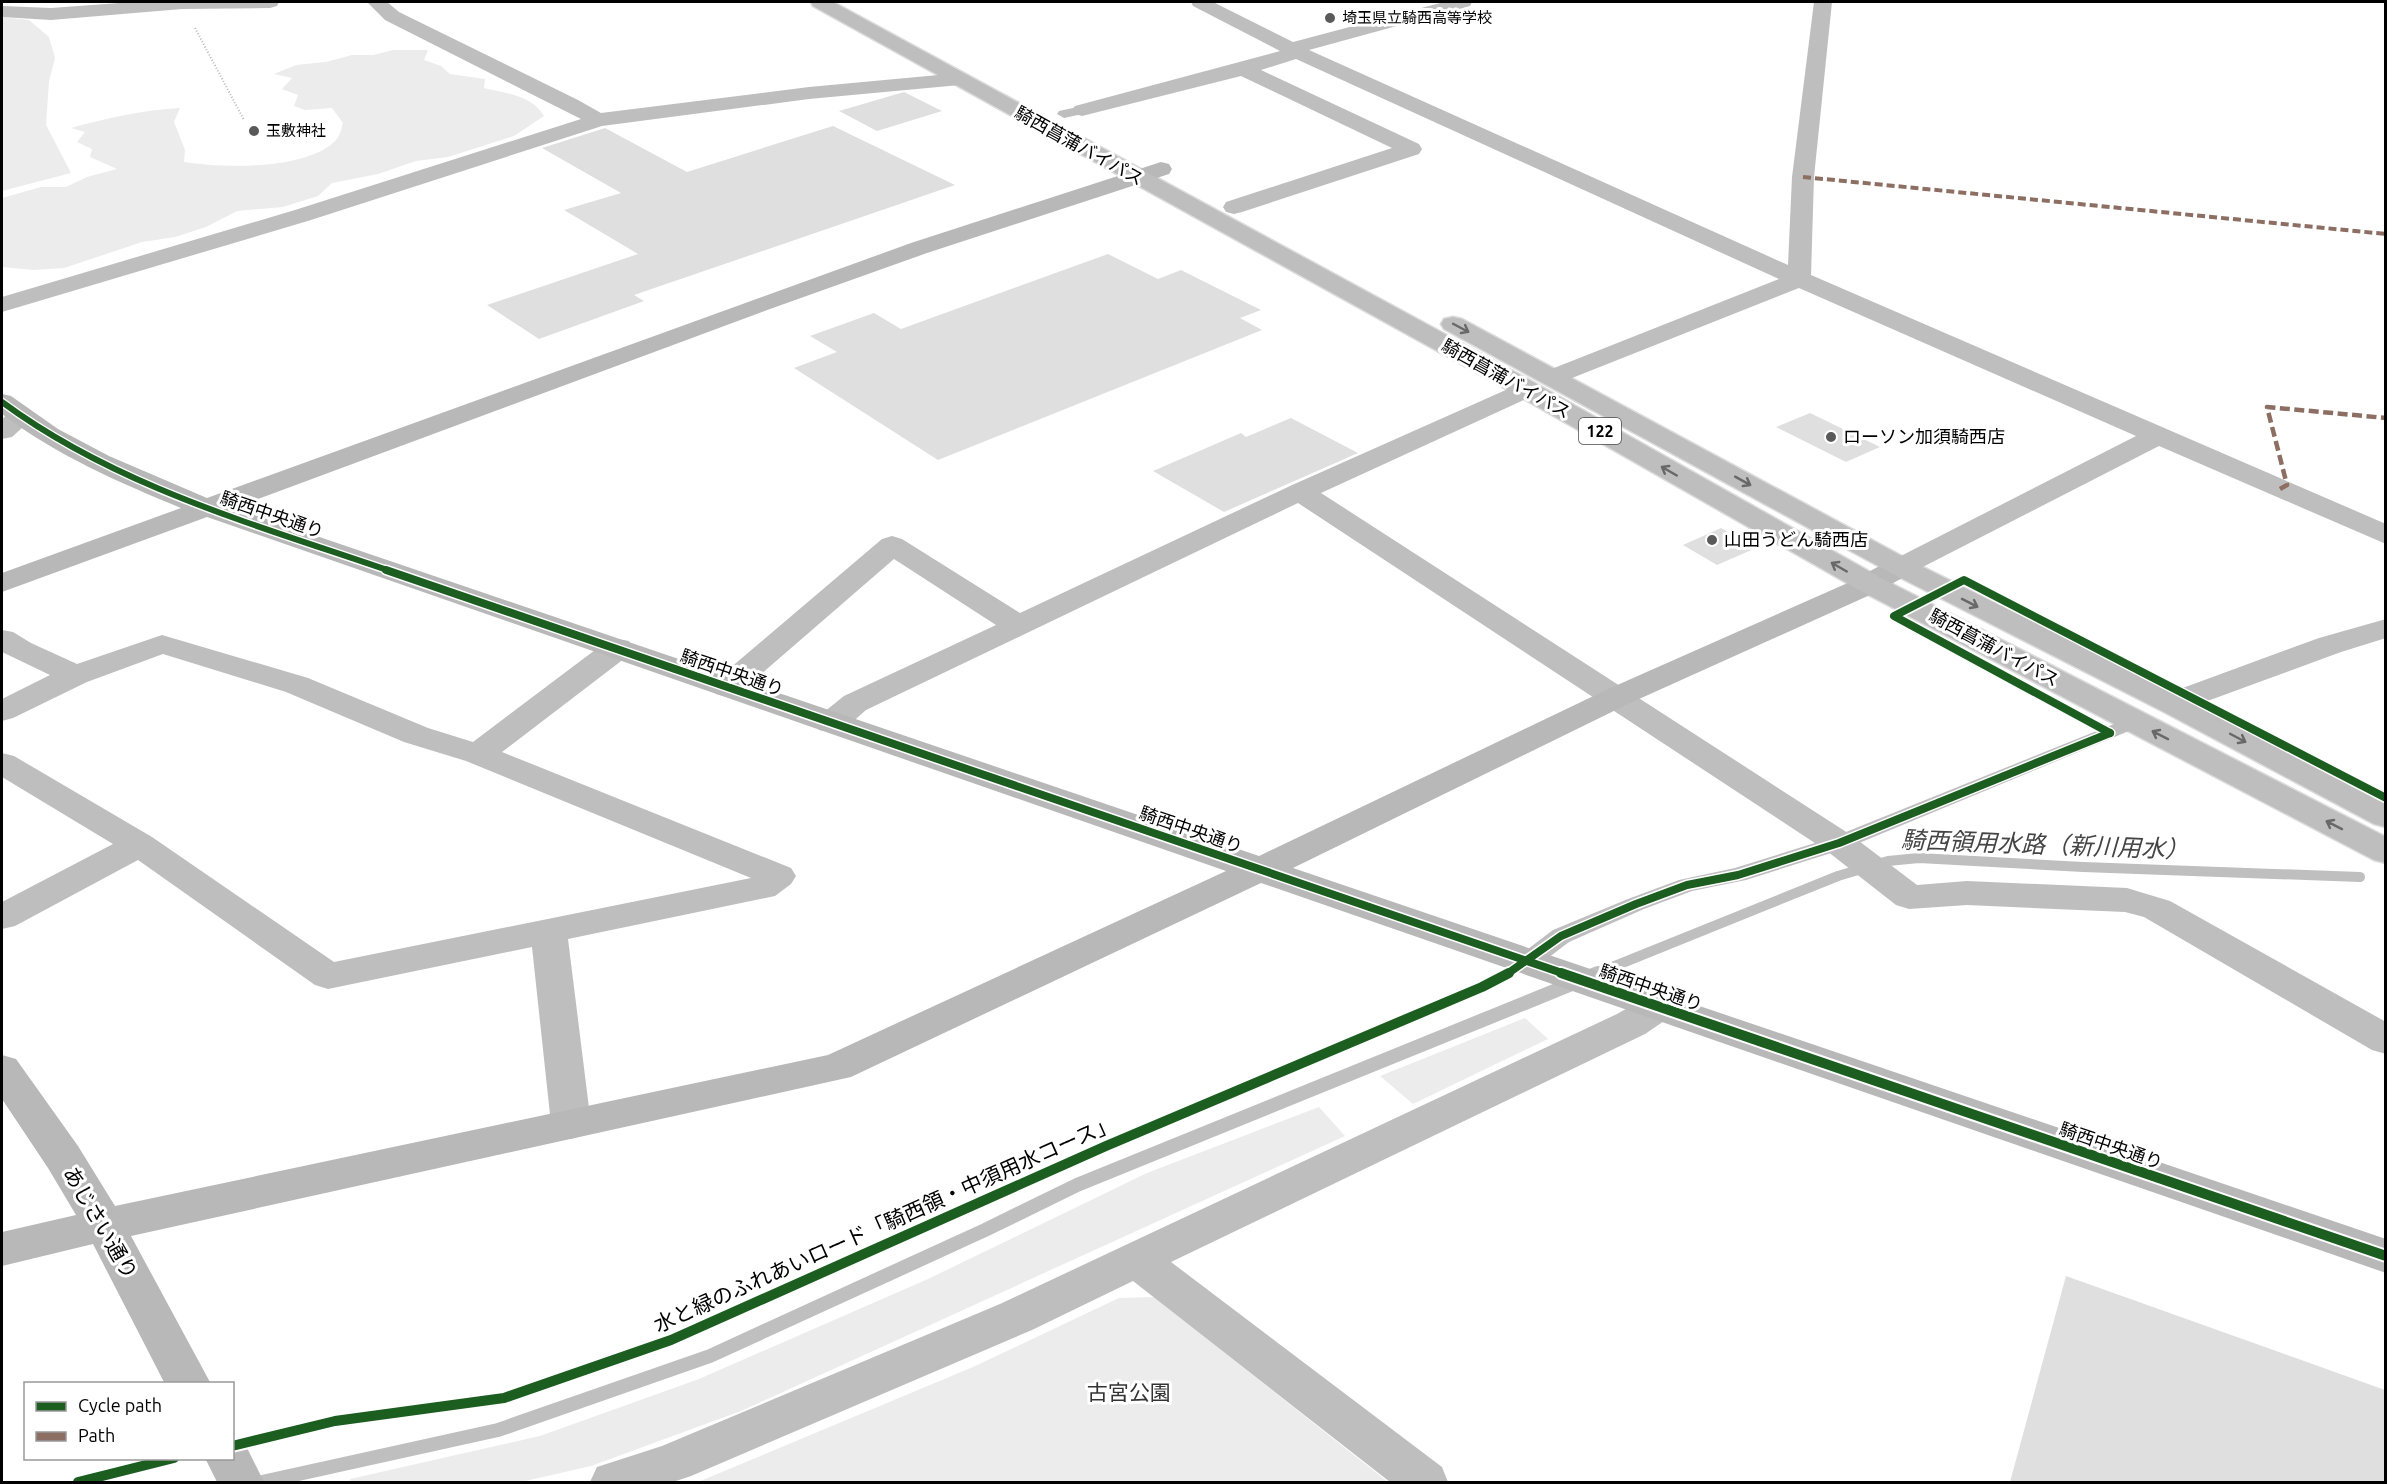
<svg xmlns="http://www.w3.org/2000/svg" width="2387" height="1484" font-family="Ubuntu,'Noto Sans JP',sans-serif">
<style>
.green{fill:#ececec}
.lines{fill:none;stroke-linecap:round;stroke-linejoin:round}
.stream-far1{stroke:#bfbfbf;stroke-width:10}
.stream{stroke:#bfbfbf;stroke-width:14}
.building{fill:#dfdfdf}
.highway-casing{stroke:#dbdbdb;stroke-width:3}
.path{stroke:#b9b9b9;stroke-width:2;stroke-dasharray:1 2;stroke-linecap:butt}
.lane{fill:#bebebe;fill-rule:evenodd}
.street{fill:#bebebe;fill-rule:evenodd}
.secondary{fill:#b8b8b8;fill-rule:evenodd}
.highway{fill:#bebebe;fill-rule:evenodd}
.quiet-far1{stroke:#8d6e63;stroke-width:4;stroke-dasharray:8 4;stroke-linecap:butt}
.quiet{stroke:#8d6e63;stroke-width:4.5;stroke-dasharray:10 4.5;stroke-linecap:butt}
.cycleway-far2-casing{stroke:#fff;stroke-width:9}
.cycleway-far1-casing{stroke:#fff;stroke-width:11}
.cycleway-casing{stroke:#fff;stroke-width:14}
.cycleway-far2{stroke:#1b5e20;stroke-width:6}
.cycleway-far1{stroke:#1b5e20;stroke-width:8}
.cycleway{stroke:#1b5e20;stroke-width:10}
.oneway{stroke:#686868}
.poi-dot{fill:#595959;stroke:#fff;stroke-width:2}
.labels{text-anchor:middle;stroke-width:6;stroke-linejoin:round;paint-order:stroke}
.far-poi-label{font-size:15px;fill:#000;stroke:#fff;text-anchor:start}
.shield{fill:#fff;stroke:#4c4c4c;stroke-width:1.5}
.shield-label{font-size:16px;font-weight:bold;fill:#000}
.street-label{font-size:18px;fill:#000;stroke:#fff}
.poi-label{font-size:18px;fill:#000;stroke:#fff;text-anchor:start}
.near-street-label{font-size:21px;fill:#000;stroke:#fff}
.near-park-label{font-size:21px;fill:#333;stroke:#fff}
.near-water-label{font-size:24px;font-style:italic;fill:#444;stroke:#fff}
</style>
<rect width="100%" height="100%" fill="#fff"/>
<g class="green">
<polygon points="2,17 29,20 49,37 55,58 49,81 46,125 71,173 2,191"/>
<path d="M 393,50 L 428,50 L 424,60 L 441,66 L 450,74 L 485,79 L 484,88 C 505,93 532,95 544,116 L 514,136 L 448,157 L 416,161 L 378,174 L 332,183 L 318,196 L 283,207 L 237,211 L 206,227 L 175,237 L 142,242 L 64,268 L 34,270 L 2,267 L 2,198 L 41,187 L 66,187 L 87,177 L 117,169 L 90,157 L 92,149 L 77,142 L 85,132 L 71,128 C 107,118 144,110 180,108 L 174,122 L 185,150 L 184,162 C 223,168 302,170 333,143 C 339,138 341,131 343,123 L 332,108 L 305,110 L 294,106 L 298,95 L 282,89 L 292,78 L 274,74 L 296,65 L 326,62 L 352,55 L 373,55 Z"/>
<polygon points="1525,1018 1548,1039 1413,1104 1380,1076"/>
<polygon points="1319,1107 1345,1136 741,1411 591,1466 521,1482 351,1482 350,1479 540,1436 699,1379 928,1279 1147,1173"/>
<polygon points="1154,1297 1388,1482 698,1482 973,1367 1119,1298"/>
</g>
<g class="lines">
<polyline class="stream-far1" points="1595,974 1838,876 1888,861 1919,858 2083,867 2360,877"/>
<g class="stream">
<polyline points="1588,977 1598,973"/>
<polyline points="262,1482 498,1430 710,1356 985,1230 1077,1185 1574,983"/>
</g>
</g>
<g class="building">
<polygon points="904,92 942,111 877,131 839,111"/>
<polygon points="833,126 955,185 634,295 644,301 539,339 487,305 638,254 564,210 621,193 542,148 605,128 687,172"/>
<polygon points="1108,254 1158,279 1181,270 1261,310 1240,318 1262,330 938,460 794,368 837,352 810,336 874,313 901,329"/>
<polygon points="1810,413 1880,447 1846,462 1776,427"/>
<polygon points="1291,418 1358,453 1224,512 1153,471 1241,433 1246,437"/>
<polygon points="1721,528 1756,548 1717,565 1683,545"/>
<polygon points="2066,1276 2385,1390 2385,1482 2010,1482"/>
</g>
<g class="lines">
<defs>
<g id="highway">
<polygon points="811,2 833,2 1535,383 1881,578 2386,837 2386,863 2374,860 1859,590 1517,395 813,6"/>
<polygon points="1453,317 1462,319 1911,561 2186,698 2386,802 2386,827 2374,824 2164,712 1891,573 1444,329 1441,324 1444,319"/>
</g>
</defs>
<use href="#highway" class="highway-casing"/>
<polyline class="path" points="195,28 244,120"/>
<g class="lane">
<polygon points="1082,106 1087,107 1089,110 1087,113 1064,118 1057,114 1059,111"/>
<polygon points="2134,716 2141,718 2144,722 2141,726 1847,848 1746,880 1692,891 1644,909 1569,942 1536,967 1528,969 1520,967 1516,961 1520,955 1553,930 1628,899 1679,880 1735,868 1831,838"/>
</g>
<g class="street">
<polygon points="133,2 279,2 277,6 270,8 182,9 51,20 2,17 2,6 51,8"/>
<polygon points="367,2 387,2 399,12 578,100 601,113 809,87 960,73 967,75 970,79 967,83 960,85 809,99 602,126 311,220 2,312 2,297 295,210 581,119 385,20"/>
<polygon points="1191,2 1213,2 1293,42 1444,2 1472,2 1470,6 1309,50 1788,265 1792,177 1814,2 1832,2 1814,177 1811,275 2386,524 2386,544 2159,446 1911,573 1901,576 1891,573 1886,567 1891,561 2136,436 1799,288 1562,382 1553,385 1544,382 1540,377 1544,372 1779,279 1296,59 1261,70 1419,144 1422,149 1419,154 1242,212 1234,214 1226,212 1223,207 1226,202 1392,148 1241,76 1082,116 1075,114 1072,110 1075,106 1280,51 1193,6"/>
<path d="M 1526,381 L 1535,383 L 1539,389 L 1535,395 L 1321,493 L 1851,835 L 1917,885 L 1967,881 L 2127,888 L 2140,892 L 2170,901 L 2386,1022 L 2386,1054 L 2372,1050 L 2144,917 L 2125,912 L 1967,905 L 1909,909 L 1896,905 L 1827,851 L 1298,503 L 866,710 C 851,723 841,735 819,730 L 815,723 L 819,716 L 844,696 L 996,625 L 894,559 L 738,694 L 727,697 L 716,694 L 711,687 L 716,680 L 882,539 L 892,536 L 902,539 L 1020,613 L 1290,486 Z"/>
<polygon points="21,409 30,411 34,417 12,437 2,439 2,419 12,411"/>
<path d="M 2386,619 L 2386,638 L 2341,652 L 2202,703 C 2189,711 2179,716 2164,712 L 2159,705 L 2164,698 L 2180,689 L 2319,638 Z"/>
<polygon points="2,630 13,632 31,643 77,664 162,635 308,678 428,728 473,742 607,641 618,639 629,641 634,648 629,655 502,752 791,868 796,876 791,884 775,896 568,939 591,1124 585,1135 571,1139 557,1135 551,1124 532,947 328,989 315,985 138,860 15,926 2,929 2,902 113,844 2,777 2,753 14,756 152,837 334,962 751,878 466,761 404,742 286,692 163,654 87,682 13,718 2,721 2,699 50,675 2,652"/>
<polygon points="1660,993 1673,997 1679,1006 1673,1015 1645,1034 1171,1262 1442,1467 1448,1482 1390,1482 1133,1281 1032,1330 691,1476 673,1482 590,1482 597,1467 662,1446 1000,1304 1617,1014 1647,997"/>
</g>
<g class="secondary">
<path d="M 1161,162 L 1169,164 L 1172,169 L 1169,174 L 927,253 L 770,309 L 234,508 L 1259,856 L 1606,690 L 1859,578 C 1876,568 1892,556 1911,561 L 1916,567 L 1911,573 L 1881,590 L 1628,704 L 1293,868 L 2386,1239 L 2386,1273 L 1261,883 L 851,1077 L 131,1236 L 211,1384 L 165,1384 L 93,1244 L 2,1266 L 2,1232 L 76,1215 L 48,1168 L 2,1099 L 2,1055 L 16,1059 L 78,1146 L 115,1206 L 828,1055 L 1226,871 L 207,517 L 2,592 L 2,573 L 181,508 C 118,482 56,455 2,414 L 2,394 L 11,396 L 58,429 L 109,456 L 207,498 L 911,243 Z"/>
<polygon points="232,1439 245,1444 264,1482 217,1482 205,1458 232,1458"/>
</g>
<use href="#highway" class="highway"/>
<polyline class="quiet-far1" points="1803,177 2386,234"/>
<polyline class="quiet" points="2280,489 2287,485 2267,407 2386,418"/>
<defs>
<path id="cycleway-far2" d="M 2,402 C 117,487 257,525 390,571"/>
<g id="cycleway-far1">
<polyline points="386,570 1565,974"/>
<polyline points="2110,733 1894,616 1964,580 2386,798"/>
<polyline points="1507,974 1561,936 1636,904 1687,885 1738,875 1839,843 2110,733"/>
</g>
<g id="cycleway">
<polyline points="1561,973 2386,1256"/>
<polyline points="232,1446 335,1421 504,1398 671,1340 1106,1146 1482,987 1509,973"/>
<polyline points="78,1482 174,1458"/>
</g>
</defs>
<use href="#cycleway-far2" class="cycleway-far2-casing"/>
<use href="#cycleway-far1" class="cycleway-far1-casing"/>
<use href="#cycleway" class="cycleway-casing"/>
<use href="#cycleway-far2" class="cycleway-far2"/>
<use href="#cycleway-far1" class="cycleway-far1"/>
<use href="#cycleway" class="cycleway"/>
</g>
<defs><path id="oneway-shaft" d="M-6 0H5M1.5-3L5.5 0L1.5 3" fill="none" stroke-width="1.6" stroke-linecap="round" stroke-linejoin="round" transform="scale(1.5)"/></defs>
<g class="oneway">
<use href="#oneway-shaft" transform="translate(1461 328) rotate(28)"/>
<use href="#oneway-shaft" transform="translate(1669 471) rotate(-150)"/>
<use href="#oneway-shaft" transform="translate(1743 481) rotate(29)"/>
<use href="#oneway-shaft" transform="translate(1839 567) rotate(-150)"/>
<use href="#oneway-shaft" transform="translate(1970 603) rotate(27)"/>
<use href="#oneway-shaft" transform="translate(2160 735) rotate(-153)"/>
<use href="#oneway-shaft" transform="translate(2238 738) rotate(28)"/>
<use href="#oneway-shaft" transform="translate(2334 825) rotate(-153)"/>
</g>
<g class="poi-dot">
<circle cx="1330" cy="18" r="6"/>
<circle cx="254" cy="131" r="6"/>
<circle cx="1831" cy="437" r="6"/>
<circle cx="1712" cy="540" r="6"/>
</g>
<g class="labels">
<g class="far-poi-label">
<text x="1342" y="23">埼玉県立騎西高等学校</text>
<text x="266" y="136">玉敷神社</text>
</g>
<rect class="shield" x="1579" y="418" width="42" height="26" rx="4.5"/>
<g class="shield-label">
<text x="1600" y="437">122</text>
</g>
<g class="street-label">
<text transform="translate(1079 146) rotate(29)" y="6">騎西菖蒲バイパス</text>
<text transform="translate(1506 379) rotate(29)" y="6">騎西菖蒲バイパス</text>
<text transform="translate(272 515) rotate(19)" y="6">騎西中央通り</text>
<text transform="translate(1994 648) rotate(28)" y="6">騎西菖蒲バイパス</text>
<text transform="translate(732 673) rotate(19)" y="6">騎西中央通り</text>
<text transform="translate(1191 830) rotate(19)" y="6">騎西中央通り</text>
<text transform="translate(1651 988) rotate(19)" y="6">騎西中央通り</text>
<text transform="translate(2111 1146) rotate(19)" y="6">騎西中央通り</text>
</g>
<g class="poi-label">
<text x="1843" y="443">ローソン加須騎西店</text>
<text x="1724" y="546">山田うどん騎西店</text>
</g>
<g class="near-street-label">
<text transform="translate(100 1223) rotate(60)" y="7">あじさい通り</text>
<text transform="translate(885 1224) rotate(-24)" y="7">水と緑のふれあいロード「騎西領・中須用水コース」</text>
</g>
<g class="near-park-label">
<text x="1129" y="1400">古宮公園</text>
</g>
<g class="near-water-label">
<text transform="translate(2045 845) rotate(2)" y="8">騎西領用水路（新川用水）</text>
</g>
</g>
<rect width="2387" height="1484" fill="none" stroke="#000000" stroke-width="6"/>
<rect x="24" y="1382" width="210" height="78" fill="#ffffff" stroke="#999999" stroke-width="1.5"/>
<rect x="36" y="1402" width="30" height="9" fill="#1b5e20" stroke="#999999" stroke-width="1.5"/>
<text x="78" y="1412" font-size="18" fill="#000000">Cycle path</text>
<rect x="36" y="1432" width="30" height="9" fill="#8d6e63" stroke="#999999" stroke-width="1.5"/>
<text x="78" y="1442" font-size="18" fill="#000000">Path</text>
</svg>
